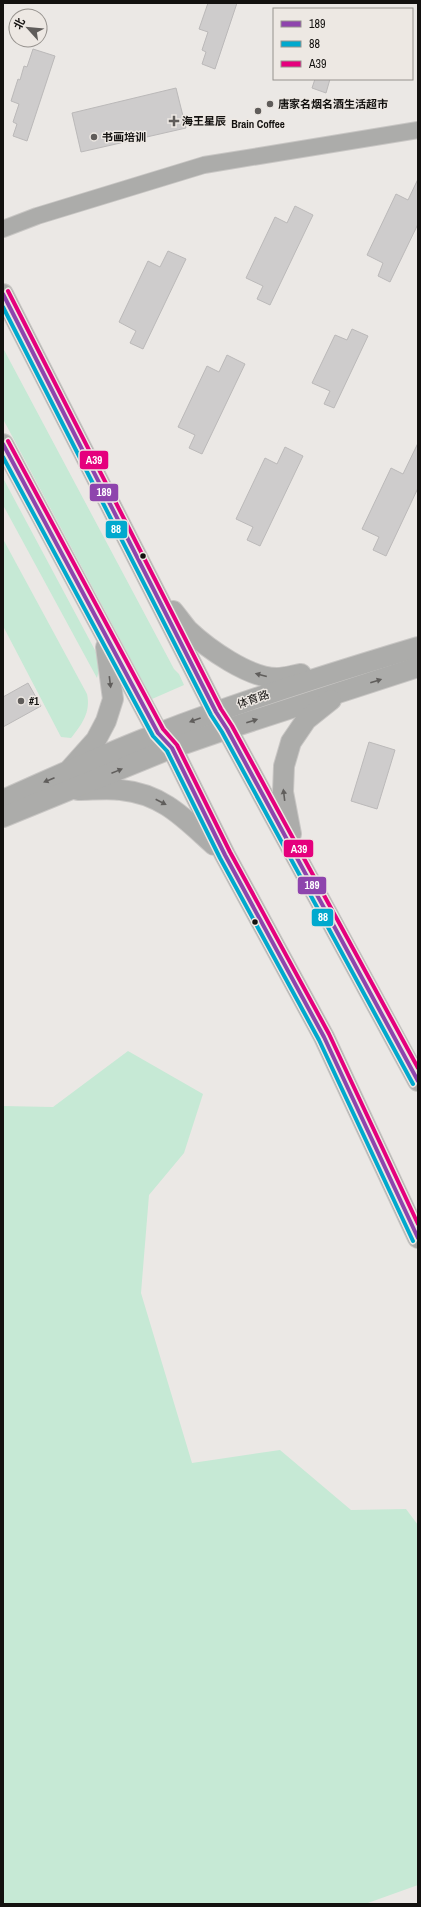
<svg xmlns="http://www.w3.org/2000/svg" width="421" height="1907" font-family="'Archivo Narrow','Noto Sans SC',sans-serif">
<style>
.green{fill:#c6e9d5}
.building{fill:#cecccc;stroke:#bbb9b9}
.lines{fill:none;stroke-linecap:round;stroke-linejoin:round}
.minor-casing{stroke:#c8c6c4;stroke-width:18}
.tertiary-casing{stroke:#c8c6c4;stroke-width:22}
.minor{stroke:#acacaa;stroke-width:16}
.tertiary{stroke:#acacaa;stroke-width:20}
.bus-1-casing{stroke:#ede8e3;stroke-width:7}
.bus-2-casing{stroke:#ede8e3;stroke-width:7}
.bus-3-casing{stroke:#ede8e3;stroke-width:7}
.bus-1{stroke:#8e44ad;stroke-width:4}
.bus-2{stroke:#00a9ce;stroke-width:4}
.bus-3{stroke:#e5007d;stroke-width:4}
.oneway{fill:#605e5c}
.poi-dot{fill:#5f5c5a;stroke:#ede8e3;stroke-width:1.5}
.bus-dot{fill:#13110f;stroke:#ede8e3;stroke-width:1.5}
.labels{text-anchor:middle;stroke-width:3;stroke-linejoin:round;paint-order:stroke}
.poi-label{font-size:11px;font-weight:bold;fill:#13110f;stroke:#ede8e3;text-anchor:start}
.street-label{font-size:11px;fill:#13110f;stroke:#ede8e3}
.line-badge{stroke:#ede8e3;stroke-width:1.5}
.badge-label{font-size:11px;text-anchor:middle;font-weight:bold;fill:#fff}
</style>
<rect width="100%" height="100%" fill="#ebe8e5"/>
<g class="green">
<polygon points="3,348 174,669 179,674 184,685 152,699 3,419"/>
<polygon points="3,478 96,652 99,669 97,678 3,505"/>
<path d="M 3,539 L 87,694 C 91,712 82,724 71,738 L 61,737 L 3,626 Z"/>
<polygon points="128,1051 203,1094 184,1153 149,1195 141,1293 192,1463 280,1450 351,1510 406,1509 418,1525 418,1885 365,1904 3,1904 3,1106 53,1107"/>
</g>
<g class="building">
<polygon points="208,3 237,3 215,69 202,64 206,52 202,50 208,32 199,29"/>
<polygon points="33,49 55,56 27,141 13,136 17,124 13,122 19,104 11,101 18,79 20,80 24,66 27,67"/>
<polygon points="315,79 330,79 326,93 312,88"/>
<polygon points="176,88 186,128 81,152 72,113"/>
<polygon points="418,179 418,224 390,282 378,276 383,263 367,255 396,194 408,200"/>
<polygon points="295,206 313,215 270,305 257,299 263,286 246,278 275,217 287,223"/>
<polygon points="168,251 186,259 143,349 130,343 136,331 119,322 148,261 160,267"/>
<polygon points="352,329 368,336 334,408 324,404 330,391 312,383 335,335 347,340"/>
<polygon points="227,355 245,364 202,454 189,448 195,435 178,427 207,366 219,372"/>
<polygon points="418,443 418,488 386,556 373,550 379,537 362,529 391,468 403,474"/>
<polygon points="285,447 303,456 260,546 247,540 253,527 236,519 265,458 277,464"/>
<polygon points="28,683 41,706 3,727 3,697"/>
<polygon points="369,742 395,750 377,809 351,801"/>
</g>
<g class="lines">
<defs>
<polyline id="minor" points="3,229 37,216 204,165 418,130"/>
<g id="tertiary">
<polyline points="3,294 216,712 227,729 418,1081"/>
<polyline points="3,444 158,733 172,748 225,855 324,1037 418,1238"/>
<path d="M 173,611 C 178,617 183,624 188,630 C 208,649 249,678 277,678 C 285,678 294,675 301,674"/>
<polyline points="71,768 96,740 106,721 113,699 106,647"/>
<path d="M 78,790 C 92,790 108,788 121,790 C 163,794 185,819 214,845"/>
<path d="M 3,800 C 55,777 106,753 159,733 C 244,700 331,673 418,647"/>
<polyline points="3,817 172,748 227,729 418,667"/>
<polyline points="291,834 283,792 284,766 291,742 306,720 331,700"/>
</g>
</defs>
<use href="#minor" class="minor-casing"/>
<use href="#tertiary" class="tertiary-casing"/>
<use href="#minor" class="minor"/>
<use href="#tertiary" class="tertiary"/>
<defs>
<g id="bus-1">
<polyline points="3,294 216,712 227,729 418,1081"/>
<polyline points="3,444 158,733 172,748 225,855 324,1037 418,1238"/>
</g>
<g id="bus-2">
<polyline points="3,307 211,715 222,732 413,1084"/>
<polyline points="3,457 153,736 167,751 220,858 319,1040 413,1241"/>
</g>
<g id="bus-3">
<polyline points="8,291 221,709 232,726 418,1068"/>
<polyline points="8,441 163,729 177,745 230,852 329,1034 418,1224"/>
</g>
</defs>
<use href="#bus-1" class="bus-1-casing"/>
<use href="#bus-2" class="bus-2-casing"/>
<use href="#bus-3" class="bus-3-casing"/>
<use href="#bus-1" class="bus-1"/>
<use href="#bus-2" class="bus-2"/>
<use href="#bus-3" class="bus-3"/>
</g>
<defs><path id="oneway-solid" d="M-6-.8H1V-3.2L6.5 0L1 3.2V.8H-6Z"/></defs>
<g class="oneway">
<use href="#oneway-solid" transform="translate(261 675) rotate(-165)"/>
<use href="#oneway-solid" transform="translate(376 681) rotate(-18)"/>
<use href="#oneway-solid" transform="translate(110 682) rotate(83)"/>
<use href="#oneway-solid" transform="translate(195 720) rotate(160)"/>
<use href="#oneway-solid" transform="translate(252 721) rotate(-18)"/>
<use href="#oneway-solid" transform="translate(117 771) rotate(-22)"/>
<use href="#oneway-solid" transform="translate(49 780) rotate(157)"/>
<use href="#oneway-solid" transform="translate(284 795) rotate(-97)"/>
<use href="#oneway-solid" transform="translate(161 802) rotate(27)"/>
</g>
<g class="poi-dot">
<circle cx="270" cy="104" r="4"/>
<circle cx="258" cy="111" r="4"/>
<path d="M172 115h4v4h4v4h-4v4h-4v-4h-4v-4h4z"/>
<circle cx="94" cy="137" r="4"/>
<circle cx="21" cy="701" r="4"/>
</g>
<g class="bus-dot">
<circle cx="143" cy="556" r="3.5"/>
<circle cx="255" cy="922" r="3.5"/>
</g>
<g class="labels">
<g class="poi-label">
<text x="278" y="108">唐家名烟名酒生活超市</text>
<text x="182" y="125">海王星辰</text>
<text x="258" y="128" text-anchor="middle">Brain Coffee</text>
<text x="102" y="141">书画培训</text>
<text x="29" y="705">#1</text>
</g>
<g class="street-label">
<text transform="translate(253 699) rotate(-19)" y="4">体育路</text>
</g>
</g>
<g class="line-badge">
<rect x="79" y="450" width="30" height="20" rx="4" fill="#e5007d"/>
<rect x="89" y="483" width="30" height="19" rx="4" fill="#8e44ad"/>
<rect x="105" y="520" width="23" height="19" rx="4" fill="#00a9ce"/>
<rect x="283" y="839" width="31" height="19" rx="4" fill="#e5007d"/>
<rect x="297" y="876" width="30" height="19" rx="4" fill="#8e44ad"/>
<rect x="311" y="908" width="23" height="19" rx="4" fill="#00a9ce"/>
</g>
<g class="badge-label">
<text x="94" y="464">A39</text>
<text x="104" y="496">189</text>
<text x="116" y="533">88</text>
<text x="299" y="853">A39</text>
<text x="312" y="889">189</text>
<text x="323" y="921">88</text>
</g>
<rect width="421" height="1907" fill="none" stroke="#13110f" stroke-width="8"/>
<rect x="273" y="8" width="140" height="72" fill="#ede8e3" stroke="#96928e"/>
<rect x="281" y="21" width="20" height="6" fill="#8e44ad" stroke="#96928e"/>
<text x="309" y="28" font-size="12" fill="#13110f">189</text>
<rect x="281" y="41" width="20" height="6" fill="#00a9ce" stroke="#96928e"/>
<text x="309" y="48" font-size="12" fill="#13110f">88</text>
<rect x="281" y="61" width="20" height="6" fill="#e5007d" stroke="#96928e"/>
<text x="309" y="68" font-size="12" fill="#13110f">A39</text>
<g transform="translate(28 28) rotate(297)"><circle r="19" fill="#ede8e3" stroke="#96928e"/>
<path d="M0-3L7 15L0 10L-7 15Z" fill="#5f5c5a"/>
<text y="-6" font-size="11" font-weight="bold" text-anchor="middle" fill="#13110f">北</text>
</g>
</svg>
